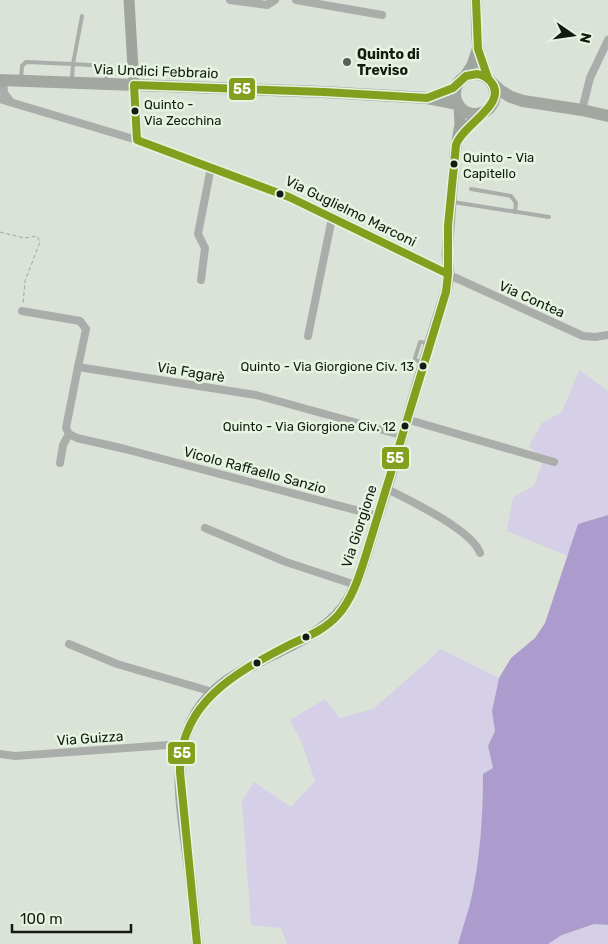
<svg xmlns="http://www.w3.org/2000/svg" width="608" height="944" font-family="Rubik,sans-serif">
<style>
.green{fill:#d5cfe7}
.water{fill:#ac9ccd}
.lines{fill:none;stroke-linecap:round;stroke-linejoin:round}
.path{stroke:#a4a8a2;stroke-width:1;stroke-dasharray:4 2.5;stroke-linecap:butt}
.lane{stroke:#abadaa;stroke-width:4}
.street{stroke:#abadaa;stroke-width:8}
.secondary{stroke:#a0a49f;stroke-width:11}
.primary{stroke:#a3a7a1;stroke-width:12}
.bus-1-casing{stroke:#e6f5e1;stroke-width:11}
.bus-1{stroke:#849e1d;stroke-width:8}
.poi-dot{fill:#5a6058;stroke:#e6f5e1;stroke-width:2}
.bus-dot{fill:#151a13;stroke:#e6f5e1;stroke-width:2}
.labels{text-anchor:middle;stroke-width:5;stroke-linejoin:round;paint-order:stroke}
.bus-label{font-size:13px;fill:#151a13;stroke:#e6f5e1;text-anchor:start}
.poi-label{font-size:14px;font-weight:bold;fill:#151a13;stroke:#e6f5e1;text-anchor:start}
.street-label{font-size:14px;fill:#151a13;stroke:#e6f5e1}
.line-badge{stroke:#e6f5e1;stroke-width:2}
.badge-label{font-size:14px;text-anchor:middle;font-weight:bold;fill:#fff}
</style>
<rect width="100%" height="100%" fill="#dbe3d8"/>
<g class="green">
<polygon points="579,370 608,391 608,515 592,519 572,545 568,556 507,531 513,497 534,486 543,461 529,446 542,423 562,412"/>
<path d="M 440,649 L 499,678 L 492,710 L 495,730 L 488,746 L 493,769 L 483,774 C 483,817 480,861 470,903 C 467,917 462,930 458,944 L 287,944 L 281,928 L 251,925 L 242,801 L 254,782 L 291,807 L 315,781 L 302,743 L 290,720 L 325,699 L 339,718 L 373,709 L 427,662 Z"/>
<polygon points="594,924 608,925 608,944 548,944 562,935"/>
</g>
<path class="water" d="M 608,515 L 608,925 L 594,924 L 562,935 L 548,944 L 458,944 C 462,931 466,917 470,904 C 480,862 483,817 483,774 L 493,768 L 488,746 L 495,731 L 492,711 L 499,678 L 511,658 L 535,638 L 545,623 L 578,524 Z"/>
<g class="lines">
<polyline class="path" points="0,232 24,238 37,236 40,242 25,281 23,304"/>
<g class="lane">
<polyline points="21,78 22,66 26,62 73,64 82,16"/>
<polyline points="72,79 73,64 107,66 106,82"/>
<polyline points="471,189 511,196 516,203 515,212"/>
<polyline points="453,202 549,217"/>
<polyline points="422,362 415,360 415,358 420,342 428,343"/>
</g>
<g class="street">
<polyline points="230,0 267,5 275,0"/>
<polyline points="296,0 382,15"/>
<polyline points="3,80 4,93 11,102"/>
<polyline points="134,85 137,140"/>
<polyline points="0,99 137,140 289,197 456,278 583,336 595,337 608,335"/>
<polyline points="582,110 590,78 608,40"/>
<polyline points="201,280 205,248 198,234 211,167"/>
<polyline points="22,311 80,321 86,329 78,367 256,395 401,435"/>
<polyline points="308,336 332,218"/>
<polyline points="78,367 66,428 69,434 77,438 125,449 378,516"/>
<polyline points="406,419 554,462"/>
<polyline points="60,463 63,445 69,434"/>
<path d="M 387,489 C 409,500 472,530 480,553"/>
<polyline points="205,528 286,562 356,585"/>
<polyline points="69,644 117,664 206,690 212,693"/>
<polyline points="0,754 15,756 182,744"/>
</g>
<g class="secondary">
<polyline points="129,0 134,85"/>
<path d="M 476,0 C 477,30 474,51 488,78"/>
<polyline points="465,76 472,65 477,50"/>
<polyline points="459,138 472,121 484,112"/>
<path d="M 197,944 C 194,910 191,876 186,843 C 178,782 169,722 226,681 C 237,673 250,667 262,660 C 294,644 330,631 349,598 C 363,573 369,543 378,516 C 402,442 421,366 446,292 L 449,275 L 447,254 L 451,202 L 455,153 L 460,124 L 459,106"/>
</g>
<g class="primary">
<circle cx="475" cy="94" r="20"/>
<polyline points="0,80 324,92 427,98 458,104"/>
<polyline points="492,83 501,91 511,97 523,101 582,110 608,116"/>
</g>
<defs>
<g id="bus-1">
<polyline points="476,0 478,49 488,78"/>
<path d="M 477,74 C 483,75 487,77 491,82 C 509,104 462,125 456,145 L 448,226 L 448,274 L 289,197 L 137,140 L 134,85 L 324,92 L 427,98 L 453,88 L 466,76 Z"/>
<path d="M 197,944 L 180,772 C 179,703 235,673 289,645 C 306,637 325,630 338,615 C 352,599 359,577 365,558 L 446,292 L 448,274"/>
</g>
</defs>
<use href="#bus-1" class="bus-1-casing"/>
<use href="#bus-1" class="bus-1"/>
</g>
<circle class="poi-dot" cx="347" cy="62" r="5"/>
<g class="bus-dot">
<circle cx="135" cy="111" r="4.5"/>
<circle cx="454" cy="164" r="4.5"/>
<circle cx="280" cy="194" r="4.5"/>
<circle cx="423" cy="366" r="4.5"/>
<circle cx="405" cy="426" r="4.5"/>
<circle cx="306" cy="637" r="4.5"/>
<circle cx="257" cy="663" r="4.5"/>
</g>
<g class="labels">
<g class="bus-label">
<text x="144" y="109">Quinto -<tspan x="144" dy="16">Via Zecchina</tspan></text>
<text x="463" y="162">Quinto - Via<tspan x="463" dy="16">Capitello</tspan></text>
<text x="414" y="371" text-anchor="end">Quinto - Via Giorgione Civ. 13</text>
<text x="396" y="431" text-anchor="end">Quinto - Via Giorgione Civ. 12</text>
</g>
<g class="poi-label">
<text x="357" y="59">Quinto di<tspan x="357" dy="16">Treviso</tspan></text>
</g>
<g class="street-label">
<text transform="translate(156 71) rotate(2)" y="5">Via Undici Febbraio</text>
<text transform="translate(351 211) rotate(26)" y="5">Via Guglielmo Marconi</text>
<text transform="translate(532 299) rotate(24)" y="5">Via Contea</text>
<text transform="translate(191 372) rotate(9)" y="5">Via Fagarè</text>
<text transform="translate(255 470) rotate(15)" y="5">Vicolo Raffaello Sanzio</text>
<text transform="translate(359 526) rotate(-72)" y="5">Via Giorgione</text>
<text transform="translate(90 738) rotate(-4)" y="5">Via Guizza</text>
</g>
</g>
<g class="line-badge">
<rect x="228" y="77" width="28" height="24" rx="5" fill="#849e1d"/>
<rect x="381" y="446" width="29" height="24" rx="5" fill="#849e1d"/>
<rect x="167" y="741" width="29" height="24" rx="5" fill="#849e1d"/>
</g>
<g class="badge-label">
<text x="242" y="94">55</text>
<text x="395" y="463">55</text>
<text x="182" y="758">55</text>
</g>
<g transform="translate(573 35) rotate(103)" stroke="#e6f5e1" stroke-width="4" paint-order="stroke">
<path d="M0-4L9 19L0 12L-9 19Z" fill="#151a13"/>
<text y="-8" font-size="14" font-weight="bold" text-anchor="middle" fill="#151a13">N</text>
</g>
<path d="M12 924v8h119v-8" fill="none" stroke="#151a13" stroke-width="2.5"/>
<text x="20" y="924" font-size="15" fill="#151a13" stroke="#e6f5e1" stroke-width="4" paint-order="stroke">100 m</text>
</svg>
